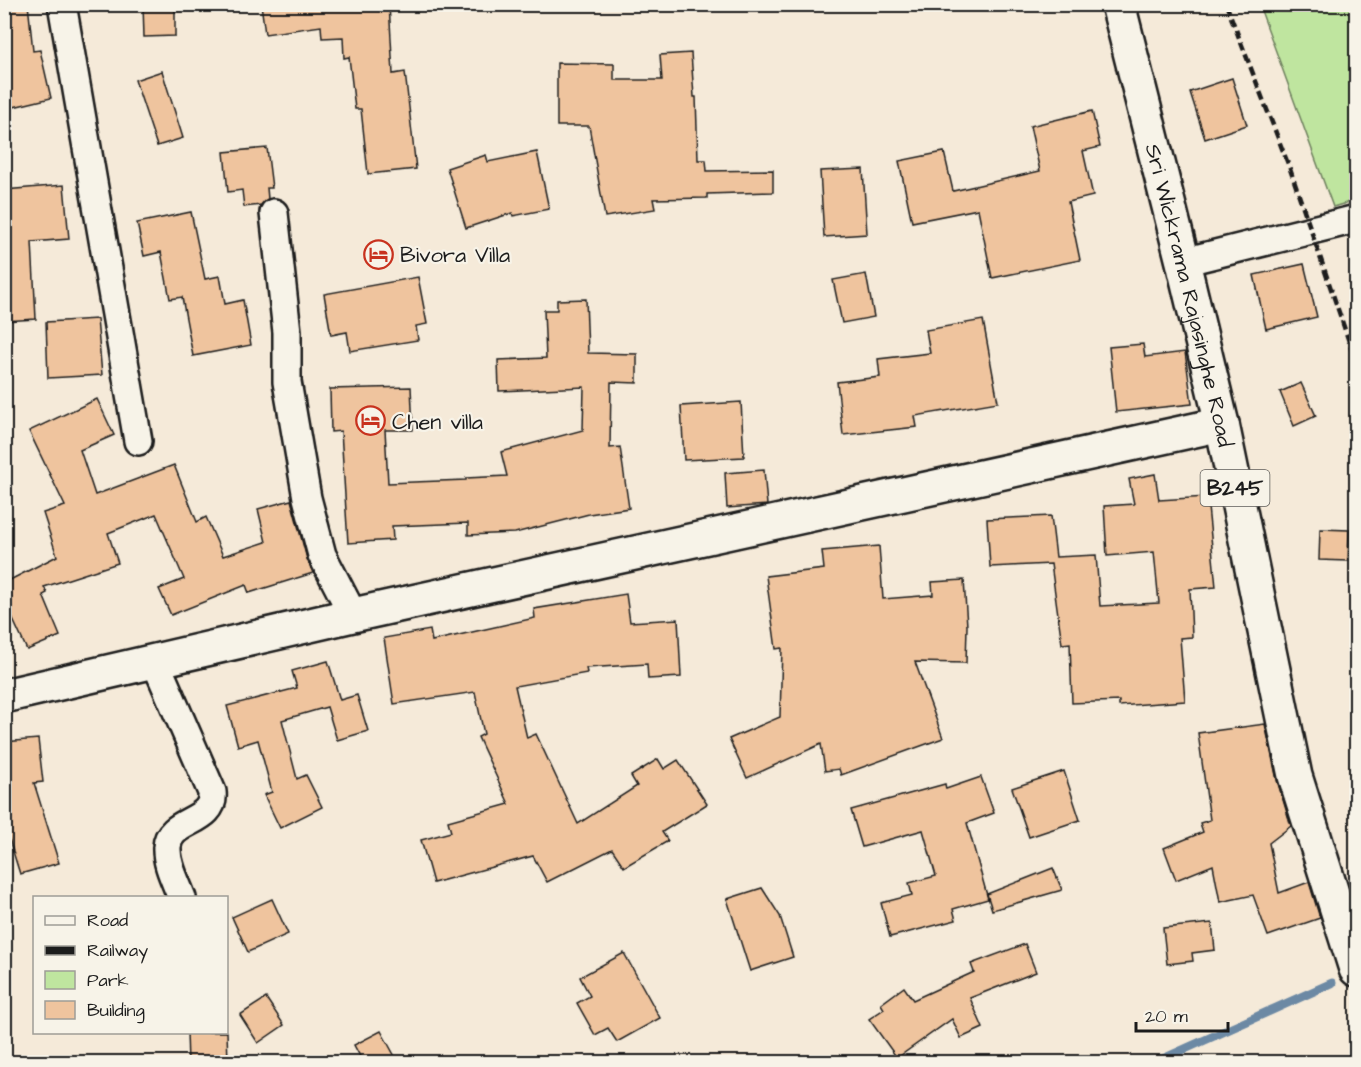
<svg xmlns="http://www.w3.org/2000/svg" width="1361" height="1067" font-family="'Architects Daughter',sans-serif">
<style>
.green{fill:#bfe59f;stroke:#6e805e;stroke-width:1.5}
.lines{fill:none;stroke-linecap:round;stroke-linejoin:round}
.stream{stroke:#6c89a4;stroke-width:9}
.building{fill:#efc49e;stroke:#1c1c1c;stroke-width:1.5}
.minor-casing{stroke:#1c1c1c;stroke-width:32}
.tertiary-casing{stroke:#1c1c1c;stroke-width:38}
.primary-casing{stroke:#1c1c1c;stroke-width:38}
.minor{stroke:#f7f3e8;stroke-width:27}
.tertiary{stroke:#f7f3e8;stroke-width:33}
.primary{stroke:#f7f3e8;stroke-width:33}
.rail{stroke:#1c1c1c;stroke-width:4.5;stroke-dasharray:9 4.5;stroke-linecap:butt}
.labels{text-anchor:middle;stroke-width:4.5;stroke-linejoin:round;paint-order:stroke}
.shield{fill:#f7f3e8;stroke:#5e5c59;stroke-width:1.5}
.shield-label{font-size:21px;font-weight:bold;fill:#1c1c1c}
.poi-label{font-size:22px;fill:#1c1c1c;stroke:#f7f3e8;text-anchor:start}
.street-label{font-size:22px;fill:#1c1c1c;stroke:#f7f3e8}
</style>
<rect width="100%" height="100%" fill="#f5ead9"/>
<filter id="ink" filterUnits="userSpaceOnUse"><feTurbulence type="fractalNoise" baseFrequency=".0167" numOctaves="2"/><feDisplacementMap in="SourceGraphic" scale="12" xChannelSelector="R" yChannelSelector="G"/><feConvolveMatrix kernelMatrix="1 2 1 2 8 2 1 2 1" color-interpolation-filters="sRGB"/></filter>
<g filter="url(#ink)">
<polygon class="green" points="1259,5 1356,5 1356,200 1333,207"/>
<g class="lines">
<polyline class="stream" points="1156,1062 1332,983"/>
</g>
<g class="building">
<polygon points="4,4 28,4 33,51 40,50 51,98 9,108 4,87"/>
<polygon points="143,4 175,4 175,36 144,37"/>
<polygon points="261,4 389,4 393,74 405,72 416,169 368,174 361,109 355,109 349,57 344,58 343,37 322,38 321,26 265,34"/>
<polygon points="691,53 694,97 696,97 698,160 706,160 707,171 773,170 773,192 707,194 707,198 653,199 655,209 605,217 589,126 557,126 557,63 614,64 614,80 662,80 660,55"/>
<polygon points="162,71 183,138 157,146 135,80"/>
<polygon points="1232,78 1247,125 1205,139 1190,92"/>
<polygon points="1092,111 1100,147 1083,151 1093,196 1068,202 1080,260 992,278 978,209 912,222 899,161 944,152 953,191 1040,171 1030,126"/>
<polygon points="267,148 272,188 267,188 268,199 261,205 244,207 242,190 228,192 224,152"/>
<polygon points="537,152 549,209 513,216 512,213 466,228 447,168 486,155 488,162"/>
<polygon points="863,169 867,234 824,237 820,171"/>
<polygon points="64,185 69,239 32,242 36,319 4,321 4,190"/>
<polygon points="191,212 205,279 220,276 225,304 243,300 251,345 193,356 182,297 170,299 161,252 144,256 137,223"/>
<polygon points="1304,264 1317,317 1266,329 1254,275"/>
<polygon points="866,274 874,317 842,323 833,280"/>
<polygon points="418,277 427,324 416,326 418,340 350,351 347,332 331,335 324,294"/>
<polygon points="586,299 588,353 637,354 637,383 611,382 610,448 620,447 629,508 589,514 515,533 468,535 468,523 392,526 393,540 348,543 341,431 331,432 330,389 411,387 413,430 385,430 388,483 466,480 466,478 507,476 501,452 583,430 584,387 499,391 498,360 546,358 544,310 557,310 557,300"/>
<polygon points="97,319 102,375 48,378 46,322"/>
<polygon points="983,320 998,402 915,416 917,427 843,435 837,382 880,377 878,359 930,353 926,330"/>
<polygon points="1143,344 1145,357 1185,352 1192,404 1116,412 1109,347"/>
<polygon points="1301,383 1316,416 1294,426 1280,392"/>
<polygon points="97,399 114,435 80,450 95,495 174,465 197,522 206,517 223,556 266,542 258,509 291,500 307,559 313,573 249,593 246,585 171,615 159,589 184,579 156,514 108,533 118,563 44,587 47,593 43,595 60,636 27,650 4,600 4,583 57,556 43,513 65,506 29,431"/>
<polygon points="741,402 744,457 684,460 681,406"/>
<polygon points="764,470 767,505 727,508 725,473"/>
<polygon points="1155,474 1159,500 1207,497 1216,587 1190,589 1192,637 1180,638 1185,701 1119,706 1119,701 1072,703 1070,643 1062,644 1051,564 990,567 987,519 1051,516 1056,557 1096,555 1100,606 1159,603 1154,552 1107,556 1104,506 1134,504 1129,479"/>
<polygon points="1320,529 1349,530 1348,561 1319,560"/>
<polygon points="879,546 883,599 933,595 932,582 964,580 967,626 966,663 915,662 943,738 841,775 839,769 825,771 821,744 747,778 729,739 780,717 782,648 776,649 766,576 824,569 822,551"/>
<polygon points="626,594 630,622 678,619 681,677 648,679 647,664 586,668 587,673 515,686 527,738 536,734 578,824 637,786 631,776 658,759 664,769 678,760 707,804 662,832 668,841 624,867 612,849 547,882 533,856 433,883 421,840 451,832 448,821 509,804 478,737 484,734 475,692 394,704 384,638 430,630 432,641 535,618 534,609"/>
<polygon points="328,661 340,700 357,695 368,731 337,740 327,707 282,720 297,779 306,775 322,807 280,828 264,795 272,792 258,740 238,746 227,706 297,688 292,671"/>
<polygon points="1265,724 1277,780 1291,826 1269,843 1279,893 1309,882 1320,918 1268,936 1253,895 1220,902 1213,865 1176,880 1164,848 1203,832 1200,823 1210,820 1198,733"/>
<polygon points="38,739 43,782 34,783 59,863 20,874 4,823 4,742"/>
<polygon points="1064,771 1080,820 1029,837 1012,788"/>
<polygon points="981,777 994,813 967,823 988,899 953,909 956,920 890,937 881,903 912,895 909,883 936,876 923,830 862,847 851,810 945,784 946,789"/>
<polygon points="1053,868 1062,890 992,910 987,894"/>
<polygon points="762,888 780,916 793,957 750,971 727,899"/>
<polygon points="272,899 288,934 248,952 232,917"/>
<polygon points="1212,923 1215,950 1192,953 1193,961 1167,964 1163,928"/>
<polygon points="1025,944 1036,972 970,998 983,1028 961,1038 952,1019 897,1058 869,1019 884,1009 881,1004 904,987 913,1000 974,972 971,964"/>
<polygon points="624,953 660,1018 617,1042 608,1028 595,1035 577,1003 590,996 580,977"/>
<polygon points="266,998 284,1025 258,1043 240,1015"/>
<polygon points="381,1031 398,1062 363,1062 354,1045"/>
<polygon points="187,1032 227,1032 228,1062 188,1062"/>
</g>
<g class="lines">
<defs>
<g id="minor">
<polyline points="62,4 138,441"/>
<polyline points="274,213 287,332 287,382 307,498 322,555 353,615"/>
<polyline points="1183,262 1356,219"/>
<path d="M 155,661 L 212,792 C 216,824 168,818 167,847 C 166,864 176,882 182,898"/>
</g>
<polyline id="tertiary" points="4,696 353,615 1222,424"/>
<g id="primary">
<path id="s1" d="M 1118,4 L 1183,262 L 1222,424 L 1295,776 L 1356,969"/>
</g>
</defs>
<use href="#minor" class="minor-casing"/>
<use href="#tertiary" class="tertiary-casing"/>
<use href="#primary" class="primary-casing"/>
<use href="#minor" class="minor"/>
<use href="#tertiary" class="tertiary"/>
<use href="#primary" class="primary"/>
<polyline class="rail" points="1226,4 1290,169 1356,362"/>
</g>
</g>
<defs>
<symbol id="hotel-ring" viewBox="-11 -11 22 22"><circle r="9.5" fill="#f7f3e8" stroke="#c8321e" stroke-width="1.5"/><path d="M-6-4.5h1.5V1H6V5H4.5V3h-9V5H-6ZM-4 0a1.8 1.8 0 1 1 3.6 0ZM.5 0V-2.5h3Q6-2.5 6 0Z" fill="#c8321e"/></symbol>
</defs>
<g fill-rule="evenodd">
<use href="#hotel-ring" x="362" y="238" width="33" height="33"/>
<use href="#hotel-ring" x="354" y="404" width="33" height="33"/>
</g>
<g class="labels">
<rect class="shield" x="1200.5" y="470" width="69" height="36" rx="4.5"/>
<g class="shield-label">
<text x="1235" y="495">B245</text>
</g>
<g class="poi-label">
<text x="400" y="262">Bivora Villa</text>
<text x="392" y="429">Chen villa</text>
</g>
<g class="street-label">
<text dy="8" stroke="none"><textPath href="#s1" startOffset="300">Sri Wickrama Rajasinghe Road</textPath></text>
</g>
</g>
<rect width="1361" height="1067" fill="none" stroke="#f7f3e8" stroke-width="24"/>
<rect x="12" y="12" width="1337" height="1043" fill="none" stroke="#1c1c1c" stroke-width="2" filter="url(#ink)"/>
<rect x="33" y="896" width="195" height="138" fill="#f7f3e8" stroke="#9f9d96" stroke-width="1.5"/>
<rect x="45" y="916" width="30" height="9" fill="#f7f3e8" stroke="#9f9d96" stroke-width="1.5"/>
<text x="87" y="926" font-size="18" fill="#1c1c1c">Road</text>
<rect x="45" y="946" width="30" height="9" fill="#1c1c1c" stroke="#9f9d96" stroke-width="1.5"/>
<text x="87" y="956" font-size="18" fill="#1c1c1c">Railway</text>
<rect x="45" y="971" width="30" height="18" fill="#bfe59f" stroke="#9f9d96" stroke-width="1.5"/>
<text x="87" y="986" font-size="18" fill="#1c1c1c">Park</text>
<rect x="45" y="1001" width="30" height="18" fill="#efc49e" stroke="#9f9d96" stroke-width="1.5"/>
<text x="87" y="1016" font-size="18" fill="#1c1c1c">Building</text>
<path d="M1136 1022v9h92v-9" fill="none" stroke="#1c1c1c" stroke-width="3"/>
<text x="1145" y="1022" font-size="18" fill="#1c1c1c" stroke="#f7f3e8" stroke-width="4.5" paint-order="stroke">20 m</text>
</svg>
